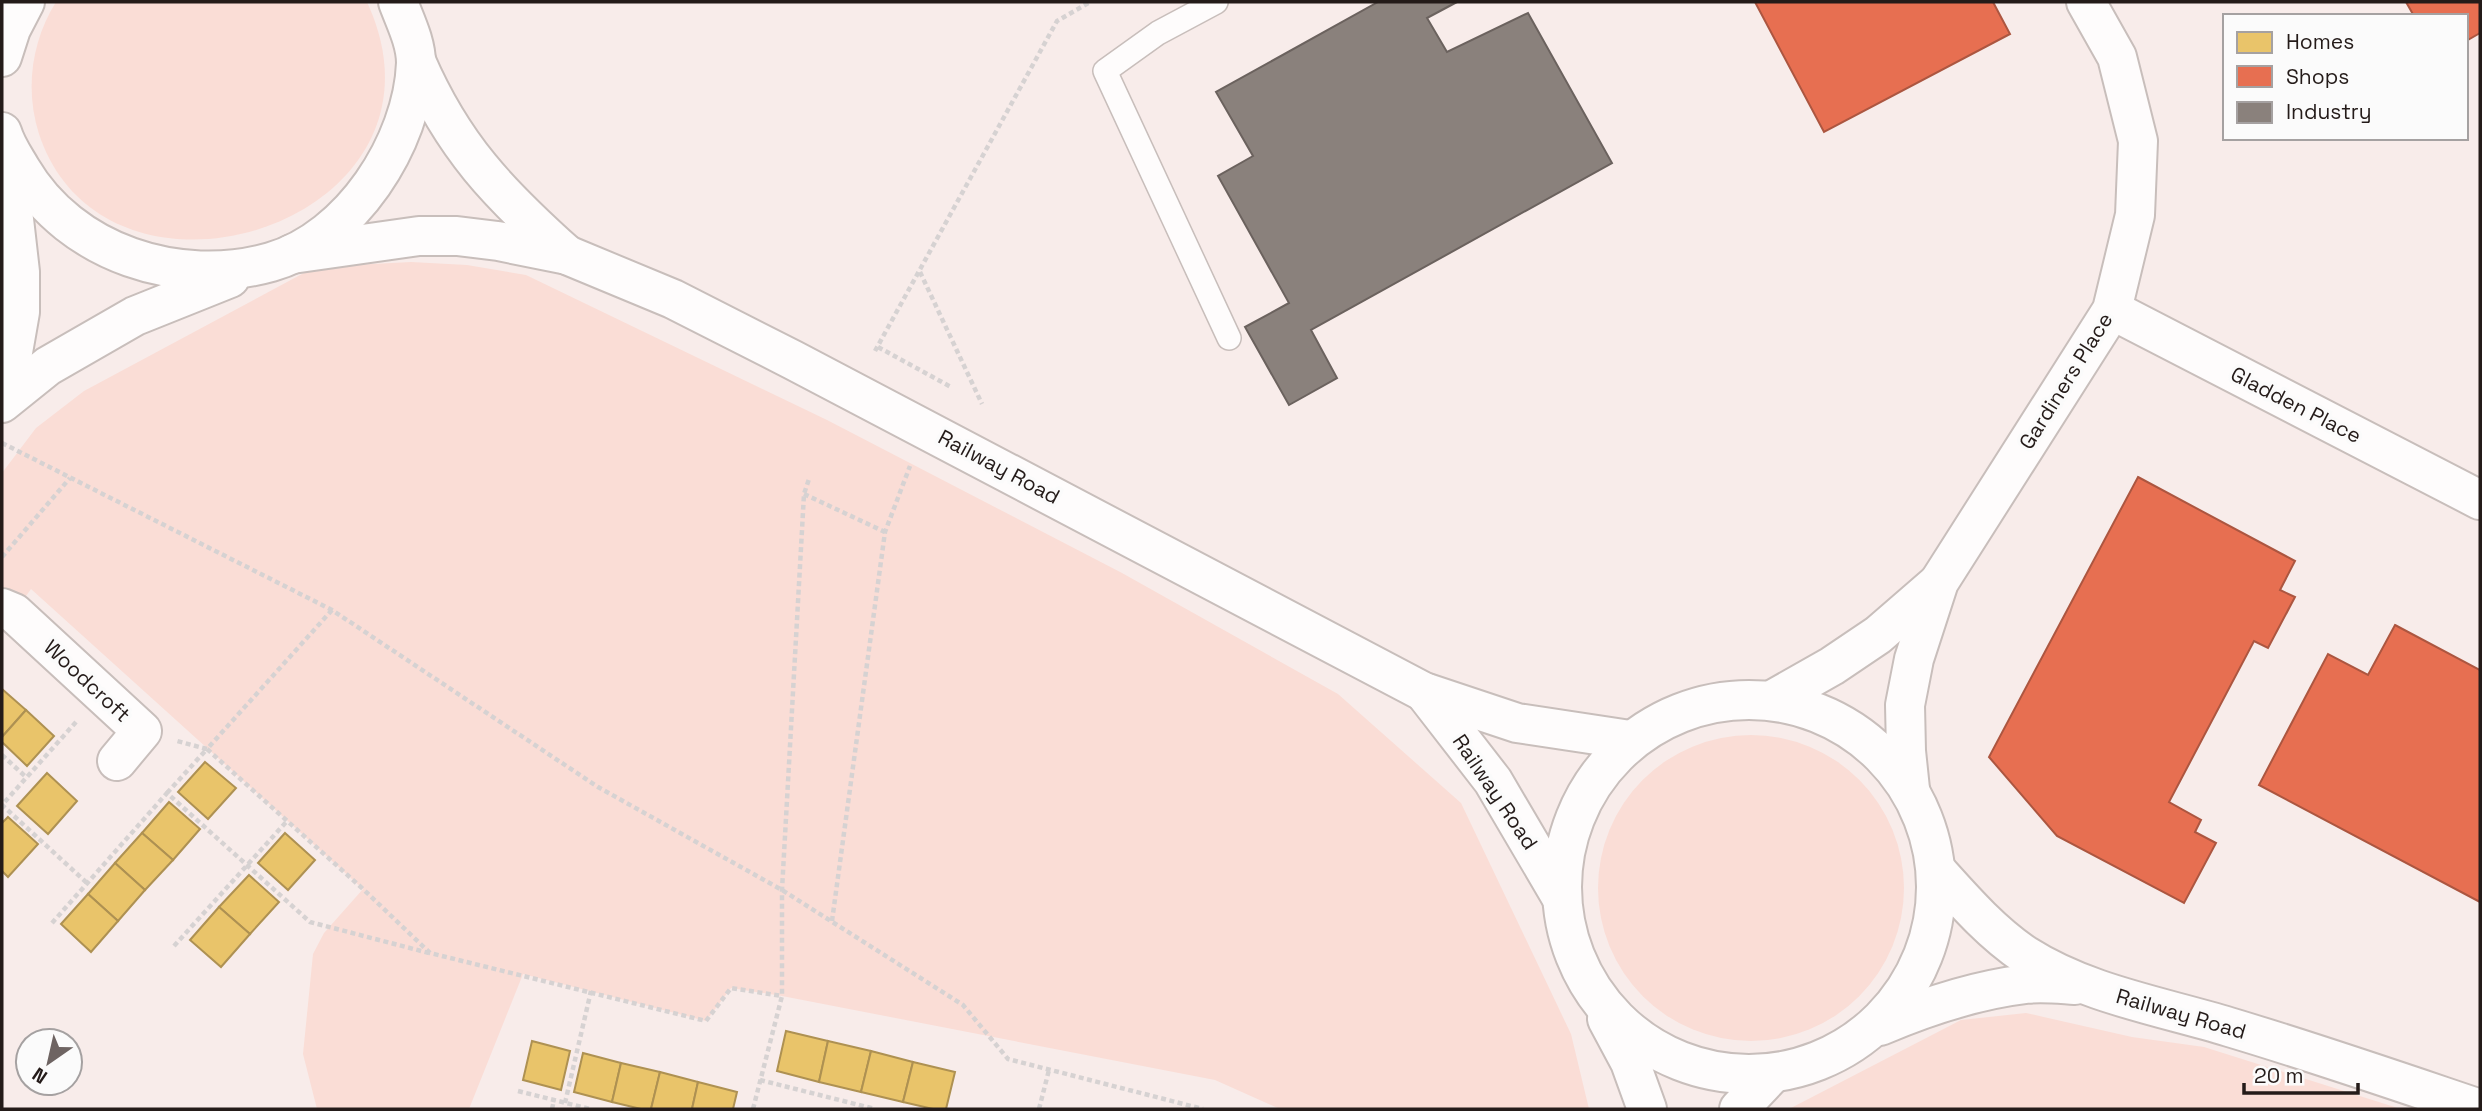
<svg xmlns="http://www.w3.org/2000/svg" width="2482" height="1111" font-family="'Space Grotesk',sans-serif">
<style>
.green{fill:#faddd6}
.homes{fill:#e9c46a;stroke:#ae9152;stroke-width:2}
.shops{fill:#e76f51;stroke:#ac5640;stroke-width:2}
.industry{fill:#8a817c;stroke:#6b625e;stroke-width:2}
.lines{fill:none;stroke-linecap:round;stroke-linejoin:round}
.lane-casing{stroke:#c8bebb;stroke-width:26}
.street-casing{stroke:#c8bebb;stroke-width:42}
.secondary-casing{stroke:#c8bebb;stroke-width:42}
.path{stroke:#d6d2d2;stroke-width:4.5;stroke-dasharray:5 3.5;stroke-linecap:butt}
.lane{stroke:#fefcfc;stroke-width:23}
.street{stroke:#fefcfc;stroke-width:38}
.secondary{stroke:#fefcfc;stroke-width:38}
.labels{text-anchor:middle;stroke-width:7;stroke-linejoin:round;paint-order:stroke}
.street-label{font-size:21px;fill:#241b19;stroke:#fbfbfb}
</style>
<rect width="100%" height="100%" fill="#f8ecea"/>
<g class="green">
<path d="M 56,2 L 367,2 C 469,222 106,337 39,134 C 25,90 31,42 56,2 Z"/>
<polygon points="411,262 467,265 526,275 827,420 1122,573 1338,694 1461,803 1571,1034 1589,1109 1280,1109 1215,1080 782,996 731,988 706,1021 523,974 469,1109 317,1109 303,1054 313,954 324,933 363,889 31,589 14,613 2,605 2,473 36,428 84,391 315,267"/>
<circle cx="1751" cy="888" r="153"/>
<polygon points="2026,1013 2132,1037 2204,1047 2401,1109 1789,1109 1961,1020"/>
</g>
<g class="homes">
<polygon points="2,689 26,710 2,737"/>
<polygon points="26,710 54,736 27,766 2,742 2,737"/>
<polygon points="205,762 236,788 208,819 178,792"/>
<polygon points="47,773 77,801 48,834 17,806"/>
<polygon points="169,802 200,829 173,860 142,833"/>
<polygon points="8,817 38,844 8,877 2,871 2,823"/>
<polygon points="142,833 173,860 145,890 115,863"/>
<polygon points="285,833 315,860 288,890 258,863"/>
<polygon points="115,863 145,890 118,921 88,894"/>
<polygon points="249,875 279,902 250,934 219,907"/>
<polygon points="88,894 118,921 91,952 61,924"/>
<polygon points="219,907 250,934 221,967 190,940"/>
<polygon points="786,1031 828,1041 819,1082 777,1071"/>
<polygon points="532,1041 570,1051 561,1090 523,1080"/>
<polygon points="828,1041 871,1051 861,1092 819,1082"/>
<polygon points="871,1051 913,1062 903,1102 861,1092"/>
<polygon points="583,1053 621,1063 612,1102 574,1092"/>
<polygon points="913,1062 955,1072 946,1109 933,1109 903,1102"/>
<polygon points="621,1063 660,1072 651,1109 641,1109 612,1102"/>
<polygon points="660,1072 698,1082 692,1109 651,1109"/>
<polygon points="698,1082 737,1092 733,1109 692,1109"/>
</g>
<g class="shops">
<polygon points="1755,2 1993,2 2010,34 1824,132"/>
<polygon points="2406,2 2480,2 2480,33 2466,41 2466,16 2414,16"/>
<polygon points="2138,477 2295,561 2280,590 2295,597 2268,648 2254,641 2169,802 2201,820 2195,832 2216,843 2184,903 2057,836 1989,757"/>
<polygon points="2395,625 2480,670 2480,902 2259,785 2328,654 2368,675"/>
</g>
<polygon class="industry" points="1378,2 1457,2 1427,18 1447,52 1528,13 1612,163 1311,330 1337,378 1289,405 1245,327 1289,303 1218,176 1253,156 1216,92"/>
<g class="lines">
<defs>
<polyline id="lane" points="1216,2 1158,33 1105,71 1229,338"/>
<g id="street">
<polyline points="2112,310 2480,500"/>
<polyline points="2,608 14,613 142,731 117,761"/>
<polyline points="1772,700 1832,666 1878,635 1938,583"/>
<polyline points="1910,789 1906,751 1905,705 1914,659 1939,582 2112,310 2135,215 2138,141 2117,57 2086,2"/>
</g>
<g id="secondary">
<polyline points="2,57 11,29 25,2"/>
<path d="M 416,61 C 453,147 499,194 567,255"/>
<path d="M 2,132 C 6,146 14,157 21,169 C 71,254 179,288 271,262 C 351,239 413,143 416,63 C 416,42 405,21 398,2"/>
<polyline points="292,254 419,236 457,236 498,241 567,255 673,299 793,360 1424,692 1517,723 1630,740"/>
<polyline points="5,398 20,312 20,272 7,158"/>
<polyline points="2,403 48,366 135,316 230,278"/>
<polyline points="1424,692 1493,781 1560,895"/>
<circle cx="1749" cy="887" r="187"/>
<path d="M 1937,871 C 1964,901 1991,932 2025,955 C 2086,994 2160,1006 2229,1027 C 2313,1052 2397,1081 2480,1109"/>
<polyline points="1607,1019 1630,1062 1647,1109"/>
<path d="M 1880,1026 C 1927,1006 1975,990 2026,984 C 2042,982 2059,984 2075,985"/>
<polyline points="1739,1109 1772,1074"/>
</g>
</defs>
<use href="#lane" class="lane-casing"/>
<use href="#street" class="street-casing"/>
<use href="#secondary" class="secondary-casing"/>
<g class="path">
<polyline points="920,272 982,404"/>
<polyline points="878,347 951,387"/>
<polyline points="875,351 1057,21 1090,2"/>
<polyline points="2,443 332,610 598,787 782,890 963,1005 1008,1059 1203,1109"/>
<polyline points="804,494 885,532"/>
<polyline points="2,557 70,478"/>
<polyline points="332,610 207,749 363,889 430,953 706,1021 731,988 782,996"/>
<polyline points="76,722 2,805 87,883"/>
<polyline points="2,755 27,778"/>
<polyline points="167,793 207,749 177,741"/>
<polyline points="832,921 885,532 910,466"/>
<polyline points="52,923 167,793 310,922 429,953"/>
<polyline points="174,946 288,820"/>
<polyline points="760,1080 875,1109"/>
<polyline points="518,1091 590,1109"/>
<polyline points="565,1103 591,991"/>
<polyline points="552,1109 554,1100"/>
<polyline points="753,1109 782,996 782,890 804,494 809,479"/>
<polyline points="1039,1109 1049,1070"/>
</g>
<use href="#lane" class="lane"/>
<use href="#street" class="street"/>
<use href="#secondary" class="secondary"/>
</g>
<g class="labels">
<g class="street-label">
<text transform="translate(2066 381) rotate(-58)" y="7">Gardiners Place</text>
<text transform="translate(2296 405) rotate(27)" y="7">Gladden Place</text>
<text transform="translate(999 467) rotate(28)" y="7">Railway Road</text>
<text transform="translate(87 681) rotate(43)" y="7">Woodcroft</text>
<text transform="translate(1495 792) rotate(56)" y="7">Railway Road</text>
<text transform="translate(2181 1014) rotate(16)" y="7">Railway Road</text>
</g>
</g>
<rect width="2482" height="1111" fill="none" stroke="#241b19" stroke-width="7"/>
<rect x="2223" y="14" width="245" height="126" fill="#fbfbfb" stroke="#a5a1a1" stroke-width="2"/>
<rect x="2237" y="32" width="35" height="21" fill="#e9c46a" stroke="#a5a1a1" stroke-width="2"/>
<text x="2286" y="49" font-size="21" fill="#241b19">Homes</text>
<rect x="2237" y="66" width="35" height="21" fill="#e76f51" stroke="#a5a1a1" stroke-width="2"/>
<text x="2286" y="84" font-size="21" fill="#241b19">Shops</text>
<rect x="2237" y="102" width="35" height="21" fill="#8a817c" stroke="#a5a1a1" stroke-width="2"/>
<text x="2286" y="119" font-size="21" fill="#241b19">Industry</text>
<g transform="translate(49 1062) rotate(214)"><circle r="33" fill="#fbfbfb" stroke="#a5a1a1" stroke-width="2"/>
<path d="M0-5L12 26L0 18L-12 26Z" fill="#6e6462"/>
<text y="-10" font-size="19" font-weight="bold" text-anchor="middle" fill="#241b19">N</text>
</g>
<path d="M2244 1083v10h114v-10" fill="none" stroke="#241b19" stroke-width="3.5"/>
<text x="2254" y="1083" font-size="21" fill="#241b19" stroke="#fbfbfb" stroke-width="5" paint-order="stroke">20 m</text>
</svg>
